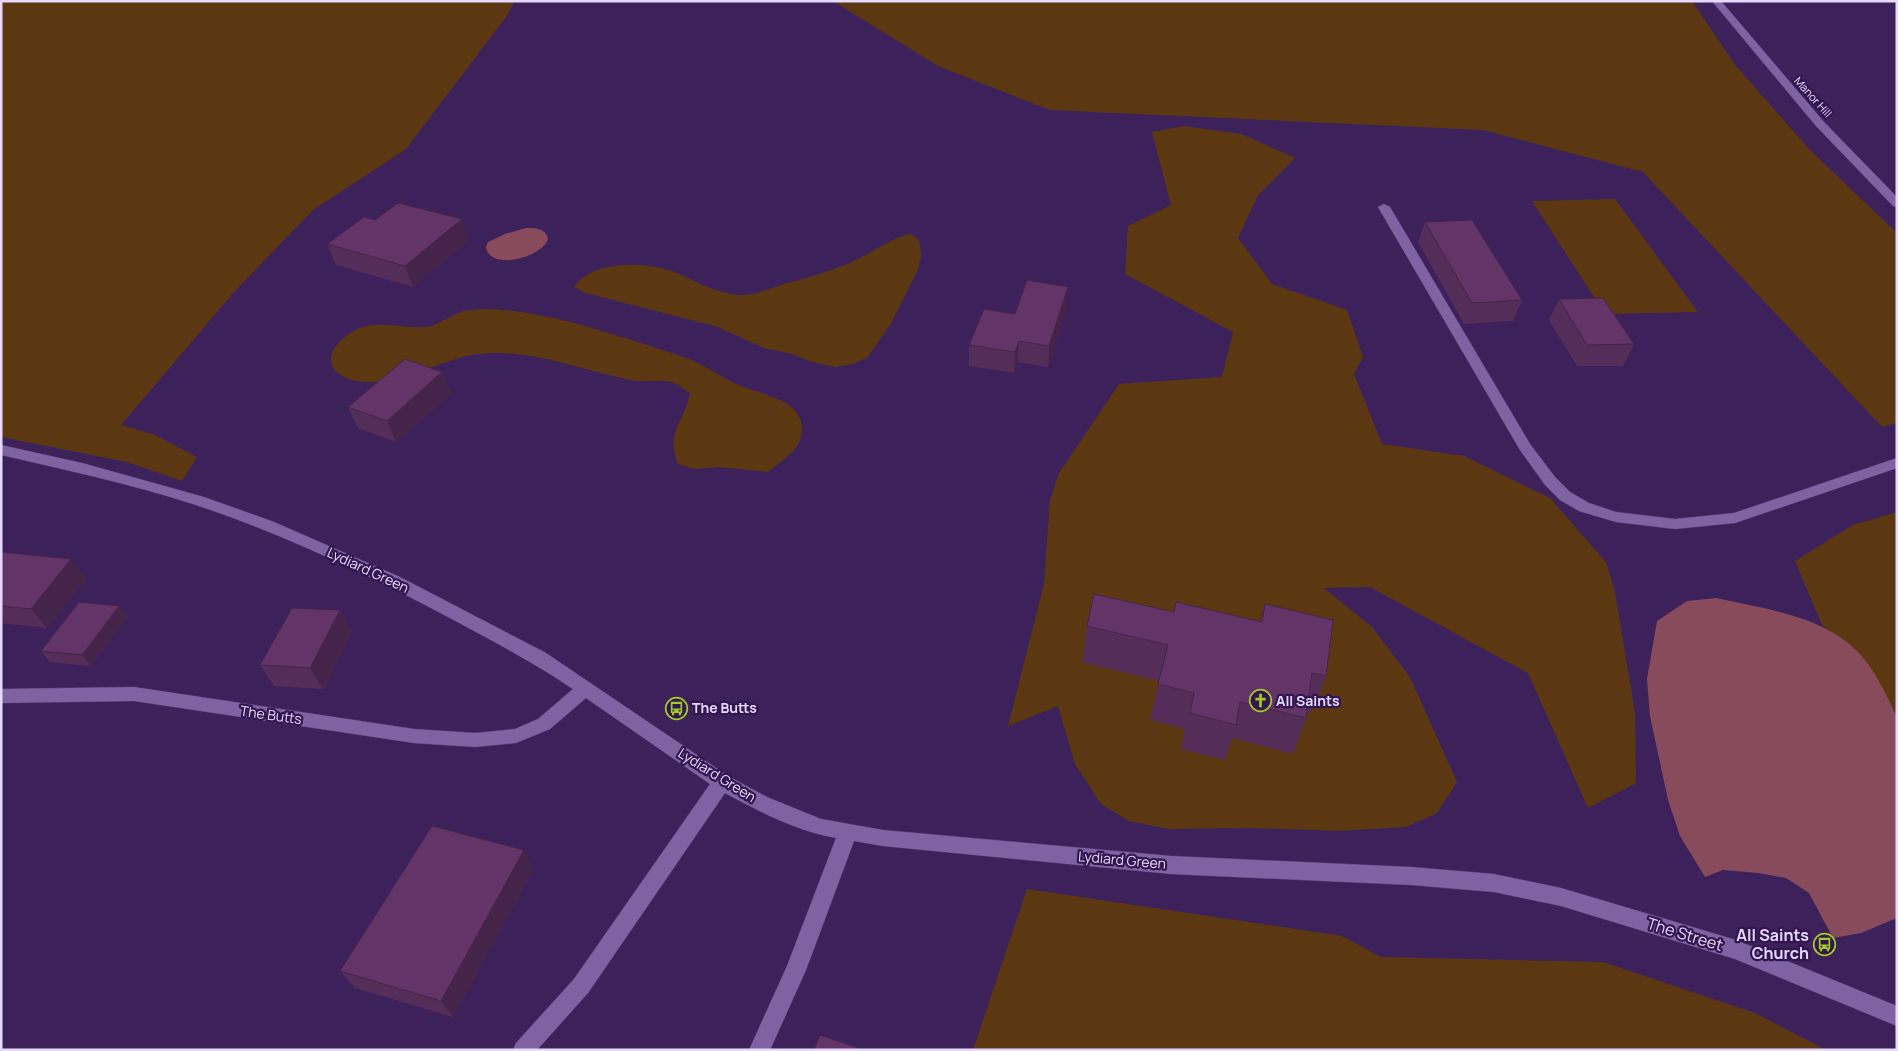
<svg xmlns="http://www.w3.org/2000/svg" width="1898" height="1051" font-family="Manrope,sans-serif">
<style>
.green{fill:#5c3812}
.water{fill:#874b5c}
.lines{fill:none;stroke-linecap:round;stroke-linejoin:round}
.minor-casing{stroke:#573c71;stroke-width:1}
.minor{fill:#7e62a2;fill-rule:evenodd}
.wall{fill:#552d59}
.shaded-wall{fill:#452449}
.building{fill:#633468;stroke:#452449}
.labels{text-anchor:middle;stroke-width:4.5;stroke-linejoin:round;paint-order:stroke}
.far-street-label{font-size:11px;fill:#e8dafe;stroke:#32164f}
.street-label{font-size:14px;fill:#e8dafe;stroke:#32164f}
.poi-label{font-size:14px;font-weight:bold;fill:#e8dafe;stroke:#32164f;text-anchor:start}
.near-street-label{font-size:16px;fill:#e8dafe;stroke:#32164f}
.near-poi-label{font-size:16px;font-weight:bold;fill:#e8dafe;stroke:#32164f;text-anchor:end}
</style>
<rect width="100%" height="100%" fill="#3d215b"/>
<g class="green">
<polygon points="1,1 515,1 506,17 406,149 313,210 235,291 121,425 155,435 197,457 182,481 127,462 1,437"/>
<polygon points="833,1 1692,1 1736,66 1809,149 1897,233 1897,423 1882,427 1643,172 1483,130 1050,110 938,66"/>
<polygon points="1184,126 1241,134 1295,158 1258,195 1238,238 1272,284 1347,310 1363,357 1354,374 1382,444 1464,456 1550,498 1606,562 1615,592 1635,713 1636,783 1588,808 1528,673 1370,587 1324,588 1372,627 1410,677 1457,782 1437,813 1406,827 1336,831 1253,828 1169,829 1129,821 1101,804 1075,764 1058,706 1008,726 1044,584 1050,500 1059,473 1119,384 1222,377 1233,332 1125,274 1128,226 1171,205 1152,132"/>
<polygon points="1615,199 1698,312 1605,314 1532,201"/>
<path d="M 911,234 L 919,240 L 921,255 L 918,270 L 890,325 L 867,358 L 852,364 L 835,367 L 812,362 L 792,354 L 764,348 L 718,327 L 586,293 L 574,287 C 593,259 648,261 677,273 C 697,282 714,292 737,295 C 757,296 774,286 792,282 C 817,275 841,268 864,256 C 880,248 893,237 911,234 Z"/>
<path d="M 483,309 C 536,310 584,325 634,341 C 652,347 671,352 689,359 C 706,366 722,378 739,385 C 758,394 796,398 801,422 C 807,447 784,459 768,472 L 718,467 L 695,469 L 678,464 C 665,431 684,424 690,393 C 684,389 677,383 671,382 C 660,379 648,382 637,381 C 632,381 627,379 622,378 C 574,368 528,348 478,354 C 441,359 406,383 368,382 C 329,381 316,354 352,332 C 375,318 402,329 426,327 C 439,325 449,316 461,312 C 467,310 476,310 483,309 Z"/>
<polygon points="1897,512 1897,717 1883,689 1858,652 1822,625 1795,561 1853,525"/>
<polygon points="1027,889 1342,936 1381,957 1603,962 1755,1013 1826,1050 973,1050"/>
</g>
<g class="water">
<path d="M 526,228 C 535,228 546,228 548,239 C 543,257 490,272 486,247 L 488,242 L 505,234 Z"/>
<path d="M 1716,598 C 1765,609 1821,615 1857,651 C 1874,668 1887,696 1897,717 L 1897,918 L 1861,933 L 1833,938 L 1809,893 L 1786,878 L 1758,873 L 1723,870 L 1705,877 L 1680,836 L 1668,800 L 1650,716 L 1647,679 L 1657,621 L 1687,601 Z"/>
</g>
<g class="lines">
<defs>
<g id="minor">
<polygon points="1712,1 1721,1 1824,122 1897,197 1897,207 1893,206 1816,126"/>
<polygon points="1384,204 1390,207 1530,444 1555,477 1570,492 1589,503 1616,512 1675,519 1734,513 1897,458 1897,468 1735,523 1675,529 1616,522 1579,511 1560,500 1545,485 1520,450 1378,207"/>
<path d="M 1,445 L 82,463 L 204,497 L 274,522 L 400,577 L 546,653 L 728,776 L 767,797 L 821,819 L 883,830 L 1171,856 L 1411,867 L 1494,874 L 1561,888 L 1736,940 L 1897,1006 L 1897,1026 L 1735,959 L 1561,906 L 1494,892 L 1411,885 L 1171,874 L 883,846 L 854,841 L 806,970 L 770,1050 L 749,1050 L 787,966 L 836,838 C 797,831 760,812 725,793 L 588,993 L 537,1050 L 513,1050 L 516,1043 L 574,979 L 710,784 L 586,698 L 550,729 L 516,743 L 475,747 L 414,743 L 134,701 L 1,703 L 1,689 L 134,687 L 414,729 L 475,733 L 515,729 L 538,719 L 573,689 C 533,662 491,640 448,617 C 367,574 283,534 196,505 C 132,484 66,470 1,455 Z"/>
</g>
</defs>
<use href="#minor" class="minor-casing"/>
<use href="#minor" class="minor"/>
</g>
<g class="wall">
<polygon points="375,220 469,240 413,287 336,265 327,244"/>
<polygon points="1425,222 1522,300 1513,321 1464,324 1418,242"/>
<polygon points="1559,299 1634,344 1623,366 1577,366 1549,320"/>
<polygon points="1067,308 1048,367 1018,362 1014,373 969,366 969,345 1015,314"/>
<polygon points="442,372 451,394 396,442 358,428 348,407"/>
<polygon points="1,552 87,578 47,628 1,623"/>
<polygon points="1265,604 1326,676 1312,712 1307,711 1306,718 1293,754 1232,738 1225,760 1181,749 1185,729 1150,720 1159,681 1082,662 1087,626 1260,621"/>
<polygon points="119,606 127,617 91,666 50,662 41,651"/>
<polygon points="340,610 352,631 323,689 274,686 260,665"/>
<polygon points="534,869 453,1017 355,988 340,971"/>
</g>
<g class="shaded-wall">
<polygon points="462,219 469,240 413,287 405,266"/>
<polygon points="1068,287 1067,308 1048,367 1049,346"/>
<polygon points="1019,341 1018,362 1014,373 1015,352"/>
<polygon points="442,372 451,394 396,442 387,421"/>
<polygon points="71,559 87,578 47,628 31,609"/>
<polygon points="119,606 127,617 91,666 82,655"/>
<polygon points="340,610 352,631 323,689 310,668"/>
<polygon points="524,850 534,869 453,1017 441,1001"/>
</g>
<g class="building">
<polygon points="398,203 462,219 405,266 327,244 364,217 375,220"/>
<polygon points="1472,220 1522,300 1472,303 1425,222"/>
<polygon points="1027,280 1068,287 1049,346 1019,341 1015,352 969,345 984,309 1015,314"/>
<polygon points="1603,298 1634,344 1587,345 1559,299"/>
<polygon points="405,359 442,372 387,421 348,407"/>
<polygon points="1,552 71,559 31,609 1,606"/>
<polygon points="1094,594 1174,612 1176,602 1262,622 1265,604 1333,620 1326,676 1312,673 1306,718 1240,702 1236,725 1190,713 1194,693 1158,684 1168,645 1087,626"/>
<polygon points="79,602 119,606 82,655 41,651"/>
<polygon points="292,608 340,610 310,668 260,665"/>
<polygon points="432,826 524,850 441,1001 340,971"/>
<polygon points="820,1035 864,1050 814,1050"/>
</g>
<defs>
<symbol id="church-ring" viewBox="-11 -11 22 22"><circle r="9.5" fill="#32164f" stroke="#a2c928" stroke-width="1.5"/><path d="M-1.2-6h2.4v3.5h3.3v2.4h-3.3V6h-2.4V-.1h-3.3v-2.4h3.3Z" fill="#a2c928"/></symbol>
<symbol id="bus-ring" viewBox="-11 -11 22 22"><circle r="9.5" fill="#32164f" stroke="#a2c928" stroke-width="1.5"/><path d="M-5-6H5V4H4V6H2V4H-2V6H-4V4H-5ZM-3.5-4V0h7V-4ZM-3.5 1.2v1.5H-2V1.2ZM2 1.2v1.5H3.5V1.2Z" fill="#a2c928"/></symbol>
</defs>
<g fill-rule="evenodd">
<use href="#church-ring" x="1248" y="688" width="25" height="25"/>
<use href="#bus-ring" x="664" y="696" width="25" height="25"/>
<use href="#bus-ring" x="1812" y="932" width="25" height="25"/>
</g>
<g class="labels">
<g class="far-street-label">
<text transform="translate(1813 97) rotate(48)" y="4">Manor Hill</text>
</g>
<g class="street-label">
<text transform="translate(368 570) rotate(25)" y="5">Lydiard Green</text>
<text transform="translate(271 715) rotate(8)" y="5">The Butts</text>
<text transform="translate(717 775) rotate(32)" y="5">Lydiard Green</text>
<text transform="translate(1122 860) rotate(5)" y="5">Lydiard Green</text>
</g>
<g class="poi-label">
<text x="1276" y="706">All Saints</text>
<text x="692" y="713">The Butts</text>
</g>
<g class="near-street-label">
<text transform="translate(1685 934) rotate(17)" y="6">The Street</text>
</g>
<g class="near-poi-label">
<text x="1809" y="941">All Saints<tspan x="1809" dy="18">Church</tspan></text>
</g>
</g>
<rect width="1898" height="1051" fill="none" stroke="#e8dafe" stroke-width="5"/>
</svg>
